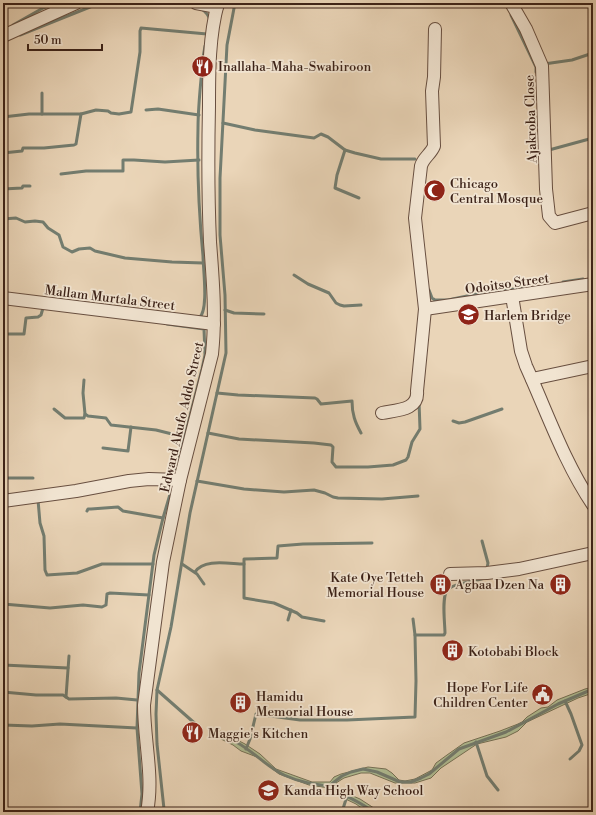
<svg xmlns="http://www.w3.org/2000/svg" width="596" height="815" font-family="'Libre Bodoni',serif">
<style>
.green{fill:#b0be94;stroke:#767056}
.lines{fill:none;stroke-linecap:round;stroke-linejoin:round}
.stream{stroke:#737d70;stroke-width:3}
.street-casing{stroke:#684f40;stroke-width:14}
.street{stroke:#f1e4d1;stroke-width:12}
.labels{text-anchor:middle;stroke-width:3.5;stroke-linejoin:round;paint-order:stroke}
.poi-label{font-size:13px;fill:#3c2218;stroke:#f1e4d1;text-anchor:start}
.street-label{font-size:13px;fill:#3c2218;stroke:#f1e4d1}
</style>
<rect width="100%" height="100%" fill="#ead5b8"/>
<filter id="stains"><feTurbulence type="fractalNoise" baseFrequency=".005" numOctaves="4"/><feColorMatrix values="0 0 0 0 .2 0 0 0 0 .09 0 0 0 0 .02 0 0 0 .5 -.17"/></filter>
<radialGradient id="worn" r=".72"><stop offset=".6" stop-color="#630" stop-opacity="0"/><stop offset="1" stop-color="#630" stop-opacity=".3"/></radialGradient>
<polygon class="green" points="593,687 593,693 578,698 527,722 518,731 506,737 477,744 441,768 431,778 415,783 395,783 370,773 361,773 344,778 336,783 339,790 360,799 380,812 367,812 356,804 331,792 329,788 309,785 279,774 257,757 241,751 233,745 217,737 217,735 220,731 245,744 260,754 276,769 312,782 330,782 334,777 341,774 368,767 386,769 392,773 399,780 405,781 415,779 432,770 436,763 447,755 464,743 500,731 518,724 522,722 527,717 541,708 548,707 557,700 585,689"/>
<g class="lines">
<g class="stream">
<polyline points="169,3 195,7"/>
<polyline points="271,3 274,3"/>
<polyline points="503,3 508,8"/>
<path d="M 200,8 C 205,11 209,15 210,21"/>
<polyline points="511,15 536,67 536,72"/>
<polyline points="13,25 43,8 56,3"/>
<polyline points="20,35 100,3"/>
<polyline points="544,64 572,60 593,53"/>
<polyline points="146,110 158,109 199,115"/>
<polyline points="42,114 42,93"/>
<polyline points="3,117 29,114 81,114 96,110 108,111 111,113 119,114 131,112 140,52 140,31 141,28 207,34"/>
<polyline points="4,117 5,80"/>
<polyline points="223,123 255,130 314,138 321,134 328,137 345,150 355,153 381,159 415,159"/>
<polyline points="345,150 337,175 335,188 359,198"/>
<polyline points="549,150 593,138"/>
<polyline points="3,153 22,151 23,148 44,148 74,145 76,144 81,114"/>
<polyline points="61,174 86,171 123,171 123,160 134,160 165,162 199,160"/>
<polyline points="3,189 22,188 23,186 30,186"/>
<polyline points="3,219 16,218 25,222 35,221 43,222 48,228 59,235 63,247 72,252 79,249 90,248 95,251 125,258 172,262 203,263"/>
<polyline points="294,275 308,284 329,293 336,303 340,305 344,306 361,305"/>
<polyline points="563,282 583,279"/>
<polyline points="429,290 432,298 435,300 448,300 491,291 536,287"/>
<polyline points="225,310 234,313 264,314"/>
<path d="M 199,318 C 209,311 203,268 203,256 C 199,214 197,170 198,128 C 198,105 201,81 203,58 L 205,46"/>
<polyline points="167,324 204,329 205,355 202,369 176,470 171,474 169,474"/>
<polyline points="3,334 24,334 26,318 38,317 41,315 43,308"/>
<polyline points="84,380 83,393 85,414 88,416 106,418 111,425 156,430 184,437"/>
<path d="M 217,393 L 238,395 L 315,398 L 317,399 L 321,404 L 352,401 C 352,414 355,422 361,433"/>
<polyline points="54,409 65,418 84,418 85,414"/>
<polyline points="453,421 459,423 465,422 502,409"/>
<polyline points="208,433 239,439 314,443 331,445 333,447 332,462 336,467 368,467 393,465 406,460 408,457 412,442 420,429 419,401"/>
<polyline points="103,448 128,451 131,427"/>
<polyline points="3,476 5,478 33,478"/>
<polyline points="5,478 7,495"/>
<polyline points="197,481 244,489 284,492 314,490 325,493 333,497 338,498 382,499 418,496"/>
<polyline points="38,500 40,523 44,536 45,570 47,575 77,573 102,564 153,564"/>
<polyline points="87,511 88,509 91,509 118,507 123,511 163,518"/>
<polyline points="482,541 488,563 487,568"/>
<polyline points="182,564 197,574 204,584"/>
<polyline points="244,564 244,598 274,603 297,613 302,617 324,621"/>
<path d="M 195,572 C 204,558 230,564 244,564 L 244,559 L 277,558 L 278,546 L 303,544 L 372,543"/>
<polyline points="3,604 50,608 83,605 102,607 106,605 107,594 110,593 149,595"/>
<polyline points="288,620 291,610"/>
<path d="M 415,635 L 444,635 L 445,633 C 445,624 441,595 448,589 C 455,583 476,581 485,578"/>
<polyline points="3,665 68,668"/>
<polyline points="157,690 199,727"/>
<polyline points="3,692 36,695 63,695 69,699 116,698 137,700"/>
<polyline points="66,697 69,656"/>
<polyline points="565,701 571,714 582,745 579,751 570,759"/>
<polyline points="3,725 32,726 60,724 137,728"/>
<path d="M 215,736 C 222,738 230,739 236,742 C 253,751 267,767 284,775 C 299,782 313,784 329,786 L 342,776 L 351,772 L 363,769 L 377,772 L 400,782 L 411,782 L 421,778 L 429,774 L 459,749 L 506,732 L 558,704 L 593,689"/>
<polyline points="476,742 487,776 498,790"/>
<polyline points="246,749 250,739 256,714 300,720 347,720 415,717 416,681 415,635 413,619"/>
<path d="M 329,786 C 343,796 360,801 373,812"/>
<polyline points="140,812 142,794 137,728 139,673 154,555 163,518 171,491 168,485 165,485"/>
<polyline points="163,812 164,809 157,744 156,714 157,690 171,627 190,513 226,353 225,295 220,235 220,178 227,45 235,3"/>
<polyline points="342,812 347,796"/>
</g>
<defs>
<g id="street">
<polyline points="196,3 217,7"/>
<polyline points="511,3 526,29 542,66 546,189 549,216 555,223 593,213"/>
<polyline points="3,36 76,3"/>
<path d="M 512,296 L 521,351 L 526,366 C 547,412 564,462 593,505"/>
<polyline points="3,298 214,324"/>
<polyline points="425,309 593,284"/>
<polyline points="532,379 593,366"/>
<path d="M 382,413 C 397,410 419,410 417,391 L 425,309 L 415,218 L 421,166 C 423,158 431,154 434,146 L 432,91 L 434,77 L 435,29"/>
<polyline points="3,501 76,491 129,481 149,479 180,480"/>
<polyline points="450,574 487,573 519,569 593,553"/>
<path d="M 147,812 C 154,777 144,741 144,705 L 163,562 L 180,480 L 212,354 C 216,317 213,280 210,242 C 208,197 208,151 209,106 C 209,71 209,36 218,3"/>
</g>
</defs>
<use href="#street" class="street-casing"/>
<use href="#street" class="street"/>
</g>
<defs>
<symbol id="restaurant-disc" viewBox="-11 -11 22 22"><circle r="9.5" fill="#8f2418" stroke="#f1e4d1"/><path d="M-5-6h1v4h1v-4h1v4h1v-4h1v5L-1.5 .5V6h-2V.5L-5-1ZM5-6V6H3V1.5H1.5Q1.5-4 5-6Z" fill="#fff"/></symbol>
<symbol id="mosque-disc" viewBox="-11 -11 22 22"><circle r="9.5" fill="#8f2418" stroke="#f1e4d1"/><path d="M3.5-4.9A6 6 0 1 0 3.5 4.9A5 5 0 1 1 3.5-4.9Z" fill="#fff"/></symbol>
<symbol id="school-disc" viewBox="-11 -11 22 22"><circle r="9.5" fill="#8f2418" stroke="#f1e4d1"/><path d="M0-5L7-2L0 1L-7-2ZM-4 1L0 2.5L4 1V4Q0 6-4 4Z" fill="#fff"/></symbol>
<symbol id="building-disc" viewBox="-11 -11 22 22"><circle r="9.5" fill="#8f2418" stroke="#f1e4d1"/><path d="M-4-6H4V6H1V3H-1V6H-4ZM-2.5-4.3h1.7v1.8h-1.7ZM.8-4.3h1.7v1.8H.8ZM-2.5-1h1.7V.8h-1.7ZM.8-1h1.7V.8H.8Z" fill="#fff"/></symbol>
<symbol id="civic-disc" viewBox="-11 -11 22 22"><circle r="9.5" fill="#8f2418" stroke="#f1e4d1"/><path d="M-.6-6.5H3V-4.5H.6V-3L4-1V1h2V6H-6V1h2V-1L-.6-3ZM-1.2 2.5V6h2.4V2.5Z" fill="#fff"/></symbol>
</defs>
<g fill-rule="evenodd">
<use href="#restaurant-disc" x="190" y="54" width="25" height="25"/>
<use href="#mosque-disc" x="422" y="178" width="25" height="25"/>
<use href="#school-disc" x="456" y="302" width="25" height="25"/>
<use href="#building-disc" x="428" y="572" width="25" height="25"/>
<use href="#building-disc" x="548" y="572" width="25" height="25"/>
<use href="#building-disc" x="440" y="638" width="25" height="25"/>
<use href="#civic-disc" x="530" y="682" width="25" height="25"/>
<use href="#building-disc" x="228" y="690" width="25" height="25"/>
<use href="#restaurant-disc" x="180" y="720" width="25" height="25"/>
<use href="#school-disc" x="256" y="778" width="25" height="25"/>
</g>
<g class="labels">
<g class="poi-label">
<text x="218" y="71">Inallaha-Maha-Swabiroon</text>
<text x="450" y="188">Chicago<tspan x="450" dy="15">Central Mosque</tspan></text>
<text x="484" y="320">Harlem Bridge</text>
<text x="424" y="582" text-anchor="end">Kate Oye Tetteh<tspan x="424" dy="15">Memorial House</tspan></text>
<text x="544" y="589" text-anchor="end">Agbaa Dzen Na</text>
<text x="468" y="656">Kotobabi Block</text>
<text x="528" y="692" text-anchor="end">Hope For Life<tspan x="528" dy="15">Children Center</tspan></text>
<text x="256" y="701">Hamidu<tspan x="256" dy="15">Memorial House</tspan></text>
<text x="208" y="738">Maggie's Kitchen</text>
<text x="284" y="795">Kanda High Way School</text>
</g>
<g class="street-label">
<text transform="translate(530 119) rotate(-92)" y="5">Ajakroba Close</text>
<text transform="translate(507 283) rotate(-8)" y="5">Odoitso Street</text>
<text transform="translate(110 297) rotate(7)" y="5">Mallam Murtala Street</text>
<text transform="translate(181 417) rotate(-77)" y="5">Edward Akufo Addo Street</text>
</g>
</g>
<rect width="596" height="815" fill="none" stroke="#ead5b8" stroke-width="16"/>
<rect x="4" y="4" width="588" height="807" fill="none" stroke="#3c2218" stroke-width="2"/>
<rect x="8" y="8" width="580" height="799" fill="none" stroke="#3c2218"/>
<path d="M28 44v6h74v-6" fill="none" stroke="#3c2218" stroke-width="2"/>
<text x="34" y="44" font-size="12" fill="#3c2218" stroke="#f1e4d1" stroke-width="3" paint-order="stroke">50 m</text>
<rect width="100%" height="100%" filter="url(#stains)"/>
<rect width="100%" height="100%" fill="url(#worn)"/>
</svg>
